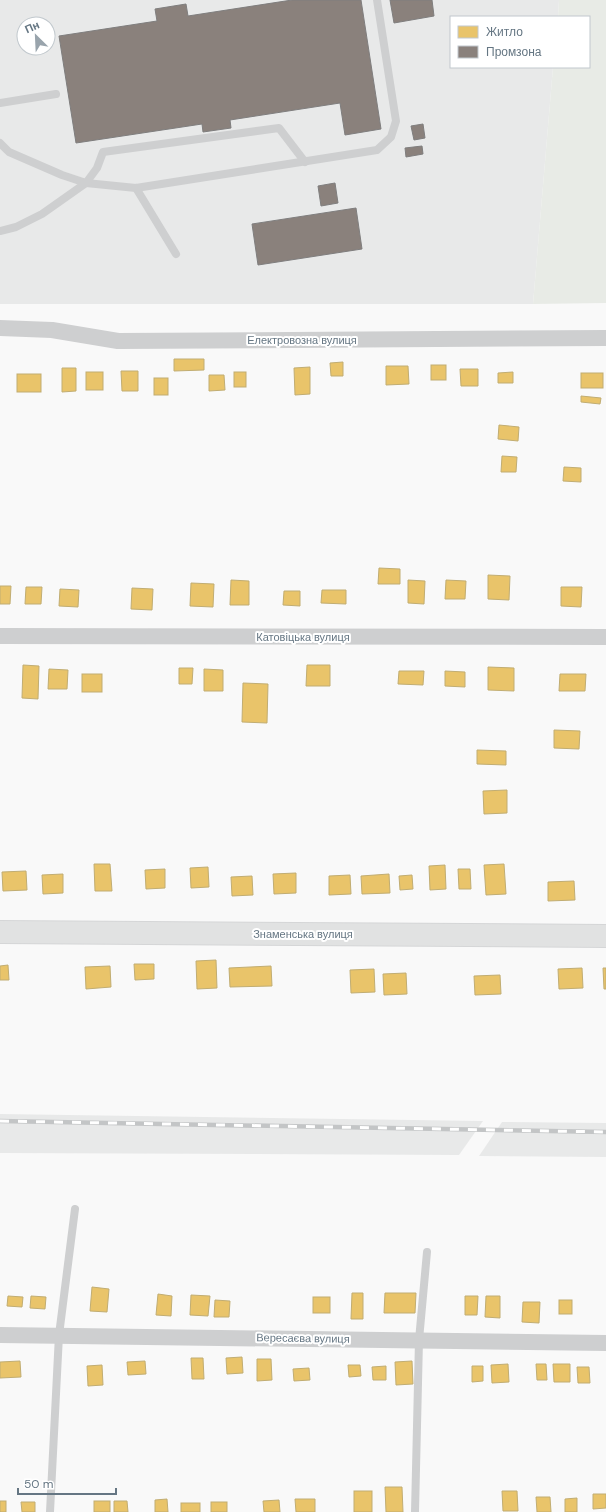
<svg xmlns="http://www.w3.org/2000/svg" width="606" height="1512" font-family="'DM Sans',sans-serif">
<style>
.built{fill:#e8e9e9;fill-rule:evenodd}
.green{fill:#e8ebe6}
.homes{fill:#e9c46a;stroke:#c1ad72}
.industry{fill:#8a817c;stroke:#7f7e7e}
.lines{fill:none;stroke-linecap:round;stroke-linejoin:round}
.secondary-casing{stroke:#d5d6d7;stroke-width:24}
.lane{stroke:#cecfd0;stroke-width:8}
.street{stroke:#cecfd0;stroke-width:16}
.secondary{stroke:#e1e2e2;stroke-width:22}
.rail-casing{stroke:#c3c5c6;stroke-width:4.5}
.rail{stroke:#fff;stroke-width:3;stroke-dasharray:9;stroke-linecap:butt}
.labels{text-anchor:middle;stroke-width:4;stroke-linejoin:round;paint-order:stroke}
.street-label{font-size:11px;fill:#657683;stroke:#fff}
</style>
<rect width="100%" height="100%" fill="#f9f9f9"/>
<g class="built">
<path d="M 0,0 L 559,0 L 558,17 L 451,17 L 451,67 L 553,67 L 533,304 L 0,304 ZM 24,24 L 48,24 L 48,48 L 24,48 Z"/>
<polygon points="0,1114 483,1121 459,1155 0,1153"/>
<polygon points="502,1122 606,1123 606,1157 479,1156"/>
</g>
<polygon class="green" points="559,0 606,0 606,303 533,304 553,67 589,67 589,17 558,17"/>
<g class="homes">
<polygon points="174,359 204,359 204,370 174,371"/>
<polygon points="343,362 343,376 331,376 330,363"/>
<rect x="431" y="365" width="15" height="15"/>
<polygon points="386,366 408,366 409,384 386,385"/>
<polygon points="310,367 310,394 295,395 294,368"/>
<polygon points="62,368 76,368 76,391 62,392"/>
<polygon points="460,369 478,369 478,386 461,386"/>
<polygon points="121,371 138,371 138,391 122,391"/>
<rect x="86" y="372" width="17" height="18"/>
<rect x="234" y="372" width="12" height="15"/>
<polygon points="513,372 513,383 498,383 498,373"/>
<rect x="581" y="373" width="22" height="15"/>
<rect x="17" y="374" width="24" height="18"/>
<polygon points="209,375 224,375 225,390 209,391"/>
<rect x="154" y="378" width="14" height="17"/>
<polygon points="581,396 601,398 600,404 581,402"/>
<polygon points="499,425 519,427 518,441 498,439"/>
<polygon points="502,456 517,457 516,472 501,472"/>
<polygon points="564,467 581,468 581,482 563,481"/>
<polygon points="379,568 400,569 400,584 378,584"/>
<polygon points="488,575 510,576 509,600 488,599"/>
<polygon points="231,580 249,581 249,605 230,605"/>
<polygon points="408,580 425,581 424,604 408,603"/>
<polygon points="446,580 466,581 465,599 445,599"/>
<polygon points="191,583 214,584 213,607 190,606"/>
<polygon points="0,586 11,586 10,604 0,604"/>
<polygon points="26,587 42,587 41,604 25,604"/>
<polygon points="561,587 582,587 581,607 561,606"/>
<polygon points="132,588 153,589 152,610 131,609"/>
<polygon points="60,589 79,590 78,607 59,606"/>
<polygon points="322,590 346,590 346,604 321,603"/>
<polygon points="284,591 300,591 300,606 283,605"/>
<polygon points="23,665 39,666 38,699 22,698"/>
<polygon points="307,665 330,665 330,686 306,686"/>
<polygon points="488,667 514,668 514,691 488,690"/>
<polygon points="179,668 193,668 192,684 179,684"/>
<polygon points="49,669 68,670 67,689 48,689"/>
<polygon points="204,669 223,670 223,691 204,691"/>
<polygon points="399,671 424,671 423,685 398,684"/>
<polygon points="445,671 465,672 465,687 445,686"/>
<rect x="82" y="674" width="20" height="18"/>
<polygon points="560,674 586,674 585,691 559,691"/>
<polygon points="243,683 268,684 267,723 242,722"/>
<polygon points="554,730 580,731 579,749 554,748"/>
<polygon points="477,750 506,751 506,765 477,764"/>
<polygon points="507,790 507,813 484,814 483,791"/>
<polygon points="94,864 110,864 112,891 95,891"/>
<polygon points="504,864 506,894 486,895 484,865"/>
<polygon points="445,865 446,889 430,890 429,866"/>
<polygon points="208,867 209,887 191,888 190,868"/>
<polygon points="165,869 165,888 146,889 145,870"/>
<polygon points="458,869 470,869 471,889 459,889"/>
<polygon points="26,871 27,890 3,891 2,872"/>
<polygon points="296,873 296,893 274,894 273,874"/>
<polygon points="63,874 63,893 43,894 42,875"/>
<polygon points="389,874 390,893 362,894 361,876"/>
<polygon points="350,875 351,894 329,895 329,876"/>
<polygon points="412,875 413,889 400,890 399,876"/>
<polygon points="252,876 253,895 232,896 231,877"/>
<polygon points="574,881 575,900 548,901 548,882"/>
<polygon points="216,960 217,988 197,989 196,961"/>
<polygon points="134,964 154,964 154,979 135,980"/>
<polygon points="8,965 9,980 0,980 0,966"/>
<polygon points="110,966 111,987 86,989 85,967"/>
<polygon points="271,966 272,986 230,987 229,968"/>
<polygon points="582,968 583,988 559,989 558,969"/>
<polygon points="603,968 606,968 606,989 604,989"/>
<polygon points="374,969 375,992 351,993 350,970"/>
<polygon points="406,973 407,994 384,995 383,974"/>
<polygon points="500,975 501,994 475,995 474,976"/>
<polygon points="92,1287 109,1289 107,1312 90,1311"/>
<polygon points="352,1293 363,1293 363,1319 351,1319"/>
<polygon points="385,1293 416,1293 415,1313 384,1313"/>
<polygon points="158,1294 172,1296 171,1316 156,1315"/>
<polygon points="191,1295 210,1296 208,1316 190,1315"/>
<polygon points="8,1296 23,1297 22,1307 7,1306"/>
<polygon points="31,1296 46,1297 45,1309 30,1308"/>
<polygon points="465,1296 478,1296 477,1315 465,1315"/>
<polygon points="486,1296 500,1296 500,1318 485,1317"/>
<rect x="313" y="1297" width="17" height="16"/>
<polygon points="215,1300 230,1301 229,1317 214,1317"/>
<rect x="559" y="1300" width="13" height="14"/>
<polygon points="523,1302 540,1302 539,1323 522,1322"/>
<polygon points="242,1357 243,1373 227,1374 226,1358"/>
<polygon points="191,1358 203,1358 204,1379 192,1379"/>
<polygon points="257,1359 271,1359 272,1380 257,1381"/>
<polygon points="20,1361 21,1377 0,1378 0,1362"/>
<polygon points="145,1361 146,1374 128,1375 127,1362"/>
<polygon points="412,1361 413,1384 396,1385 395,1362"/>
<polygon points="508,1364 509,1382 492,1383 491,1365"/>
<polygon points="536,1364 546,1364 547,1380 537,1380"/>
<polygon points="553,1364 570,1364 570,1382 554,1382"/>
<polygon points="102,1365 103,1385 88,1386 87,1366"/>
<polygon points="348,1365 360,1365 361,1376 349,1377"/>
<polygon points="386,1366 386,1380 373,1380 372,1367"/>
<polygon points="472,1366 483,1366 483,1381 472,1382"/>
<polygon points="577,1367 589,1367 590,1383 578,1383"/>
<polygon points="309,1368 310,1380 294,1381 293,1369"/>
<polygon points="385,1487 402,1487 403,1512 386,1512"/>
<rect x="354" y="1491" width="18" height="21"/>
<polygon points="502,1491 517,1491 518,1511 503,1511"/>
<polygon points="593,1494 606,1494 606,1508 593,1509"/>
<polygon points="536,1497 550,1497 551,1512 537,1512"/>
<polygon points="577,1498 577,1512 565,1512 565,1499"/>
<polygon points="167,1499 168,1512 155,1512 155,1500"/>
<polygon points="295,1499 315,1499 315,1512 296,1512"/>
<polygon points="279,1500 280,1512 264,1512 263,1501"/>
<rect x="0" y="1501" width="6" height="11"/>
<rect x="94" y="1501" width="16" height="11"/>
<polygon points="114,1501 127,1501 128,1512 114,1512"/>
<polygon points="21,1502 35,1502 35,1512 22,1512"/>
<rect x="211" y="1502" width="16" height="10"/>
<rect x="181" y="1503" width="19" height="9"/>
</g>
<g class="industry">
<polygon points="292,0 361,0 381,129 345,135 340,103 230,120 231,128 203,132 202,124 76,143 59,36 157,21 155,9 186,4 188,16"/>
<polygon points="390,0 432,0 434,16 394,23"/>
<polygon points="423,124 425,138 414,140 411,126"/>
<polygon points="422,146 423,154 406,157 405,148"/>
<polygon points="335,183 338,203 321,206 318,186"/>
<polygon points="356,208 362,249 258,265 252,224"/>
</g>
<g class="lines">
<defs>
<polyline id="secondary" points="0,932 606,936"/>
</defs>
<use href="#secondary" class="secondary-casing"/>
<g class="lane">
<polyline points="0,103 56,94"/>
<polyline points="0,143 9,152 62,175 86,183 136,188 377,150 391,137 396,121 377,0"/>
<polyline points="136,188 176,254"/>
<polyline points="0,231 16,227 42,214 86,183 97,168 103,152 279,128 305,162"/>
<polyline points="50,1512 59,1335 75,1209"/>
<polyline points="415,1512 419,1340 427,1252"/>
</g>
<g class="street">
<polyline points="0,328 52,330 118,341 606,338"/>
<polyline points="0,636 606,637"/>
<polyline points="0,1335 606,1343"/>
</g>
<use href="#secondary" class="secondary"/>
<defs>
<polyline id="rail" points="0,1121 606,1132"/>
</defs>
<use href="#rail" class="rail-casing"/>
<use href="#rail" class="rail"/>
</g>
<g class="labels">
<g class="street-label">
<text x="302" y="344">Електровозна вулиця</text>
<text x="303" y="641">Катовіцька вулиця</text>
<text x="303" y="938">Знаменська вулиця</text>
<text transform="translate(303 1338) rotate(1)" y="4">Вересаєва вулиця</text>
</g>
</g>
<rect x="450" y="16" width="140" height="52" fill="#ffffff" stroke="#c1c8cd"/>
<rect x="458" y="26" width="20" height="12" fill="#e9c46a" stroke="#c1c8cd"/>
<text x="486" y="36" font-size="12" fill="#657683">Житло</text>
<rect x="458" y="46" width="20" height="12" fill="#8a817c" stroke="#c1c8cd"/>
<text x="486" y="56" font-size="12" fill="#657683">Промзона</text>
<g transform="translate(36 36) rotate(336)"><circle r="19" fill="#ffffff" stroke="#c1c8cd"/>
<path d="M0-3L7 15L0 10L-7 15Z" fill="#99a4ac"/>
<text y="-6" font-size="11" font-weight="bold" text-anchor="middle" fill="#657683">Пн</text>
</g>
<path d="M18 1488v6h98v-6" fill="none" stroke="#657683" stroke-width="2"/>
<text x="24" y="1488" font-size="12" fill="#657683" stroke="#ffffff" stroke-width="3" paint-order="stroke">50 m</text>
</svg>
